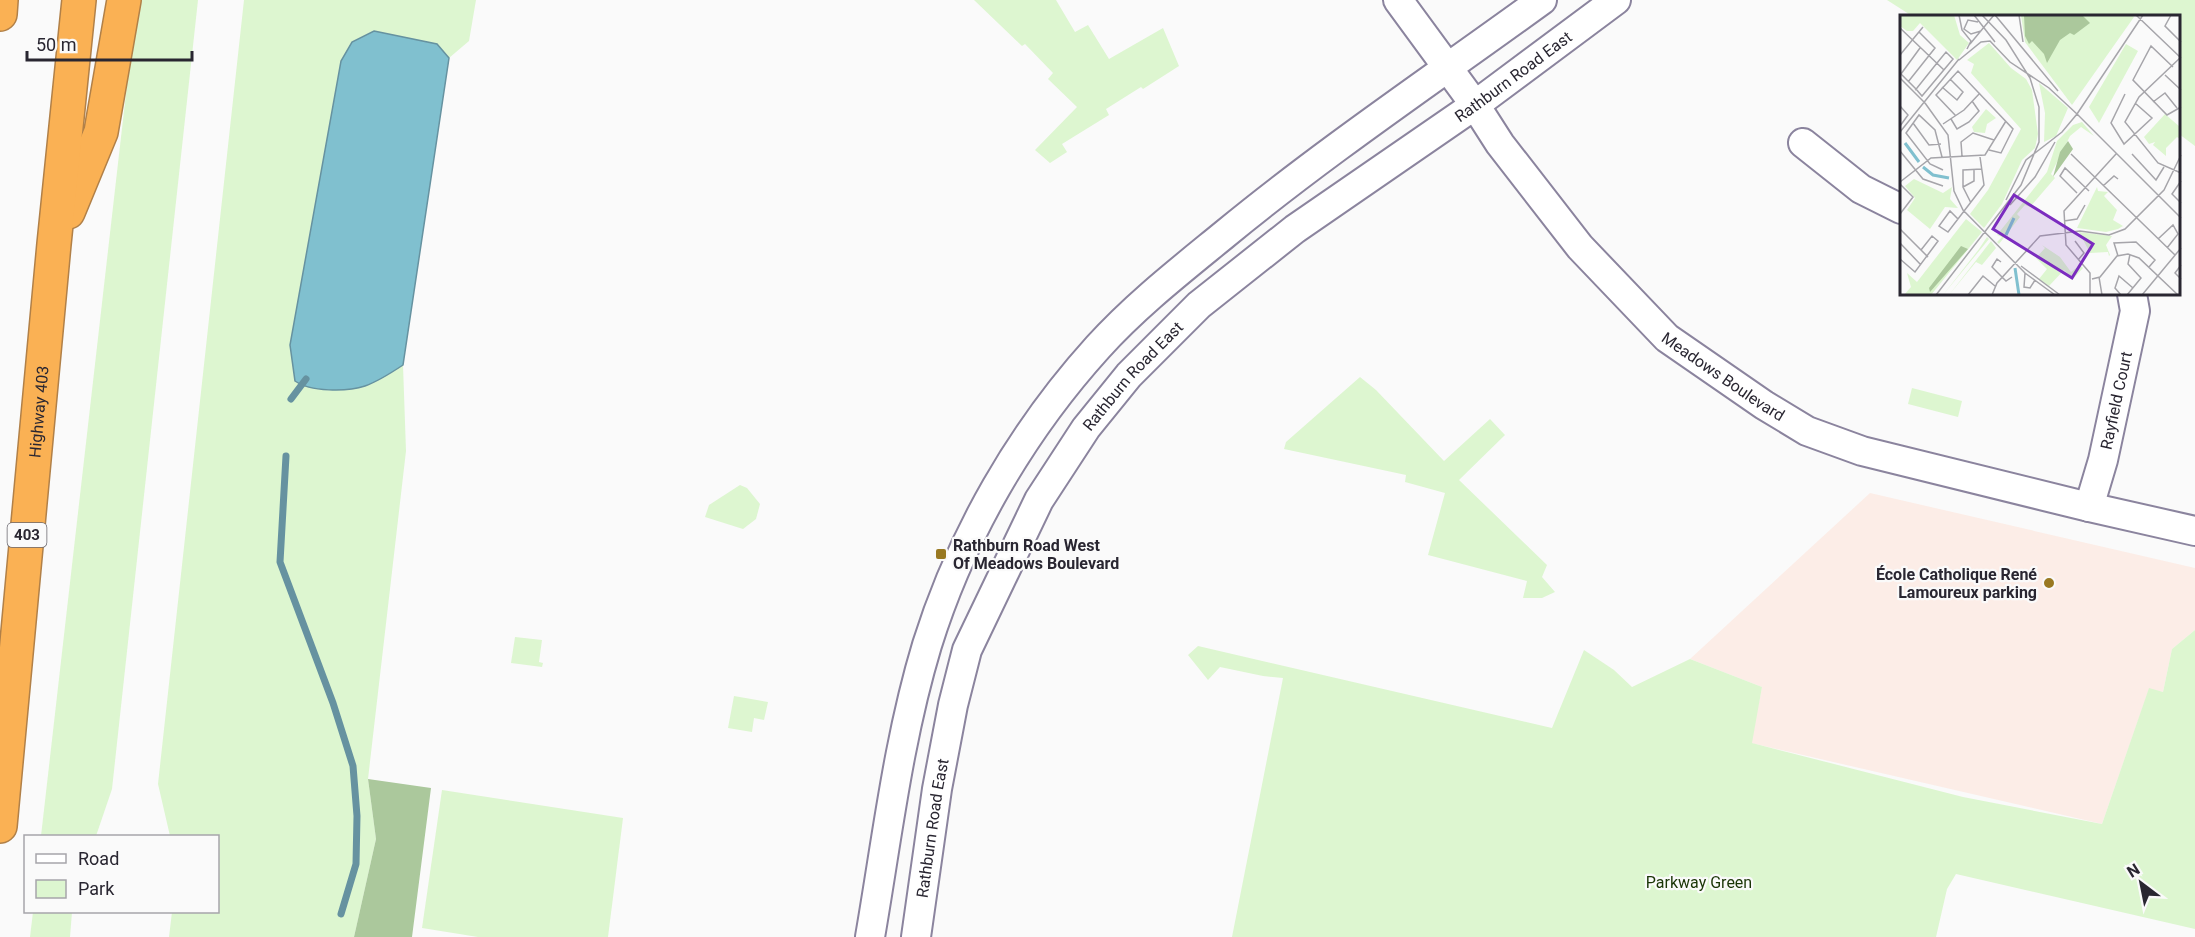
<svg xmlns="http://www.w3.org/2000/svg" width="2195" height="937" font-family="Roboto,sans-serif">
<style>
.education{fill:#fcede7}
.green{fill:#ddf6d0}
.forest{fill:#abc89c}
.water{fill:#80c0cf;stroke:#6692a0;stroke-width:1.5}
.lines{fill:none;stroke-linecap:round;stroke-linejoin:round}
.stream{stroke:#6692a0;stroke-width:7}
.minor-casing{stroke:#8b849e;stroke-width:32}
.highway-casing{stroke:#b18048;stroke-width:36}
.minor{stroke:#fff;stroke-width:28}
.highway{stroke:#fab154;stroke-width:33}
.poi-dot{fill:#997922;stroke:#fafafa;stroke-width:2}
.labels{text-anchor:middle;stroke-width:4.5;stroke-linejoin:round;paint-order:stroke}
.shield{fill:#fafafa;stroke:#68666d;stroke-width:1.5}
.shield-label{font-size:15px;font-weight:bold;fill:#292631}
.street-label{font-size:16px;fill:#292631;stroke:#fafafa}
.poi-label{font-size:16px;font-weight:bold;fill:#292631;stroke:#fafafa;text-anchor:start}
.park-label{font-size:16px;fill:#1a3506;stroke:#fafafa}
.inset-river{fill:none;stroke:#80c0cf;stroke-width:3}
.inset-road{fill:none;stroke:#a6a5aa;stroke-width:1.5}
.view{fill:#7b2cbf;fill-opacity:0.15;stroke:#7b2cbf;stroke-width:3}
.inset-edge{fill:none;stroke:#292631;stroke-width:3}
</style>
<rect width="100%" height="100%" fill="#fafafa"/>
<polygon class="education" points="1870,493 2195,568 2195,630 2172,649 2163,692 2149,689 2102,824 1751,743 1762,687 1690,659"/>
<g class="green">
<polygon points="141,0 198,0 112,789 96,836 41,836 128,76"/>
<polygon points="244,0 476,0 469,41 449,58 437,44 341,61 290,345 295,381 388,375 403,365 406,451 368,779 376,839 354,937 169,937 172,912 218,912 218,836 170,836 158,784"/>
<polygon points="974,0 1056,0 1075,32 1088,25 1109,59 1163,28 1179,66 1143,89 1141,87 1106,109 1109,115 1062,144 1067,152 1050,163 1035,150 1077,107 1048,79 1053,73 1025,44 1022,46"/>
<polygon points="1887,0 2195,0 2195,146 2179,134 2178,16 1912,16"/>
<polygon points="1360,377 1376,390 1444,461 1490,419 1505,435 1459,480 1547,565 1542,577 1555,592 1542,598 1523,598 1527,581 1428,555 1445,493 1405,482 1406,475 1284,449 1286,442"/>
<polygon points="1912,388 1962,401 1958,417 1908,404"/>
<polygon points="740,485 747,488 760,504 756,519 743,529 705,517 709,505"/>
<polygon points="2195,630 2195,929 1956,874 1947,889 1936,937 1232,937 1283,678 1263,676 1220,667 1208,680 1188,655 1198,646 1552,728 1584,650 1614,670 1632,687 1690,659 1762,687 1752,743 1963,797 2102,824 2149,688 2163,692 2172,649"/>
<polygon points="515,637 542,640 539,662 543,663 542,667 511,663"/>
<polygon points="734,696 768,702 764,720 754,718 752,732 728,728"/>
<polygon points="442,790 623,818 608,937 478,937 422,928"/>
<polygon points="33,912 72,912 70,937 30,937"/>
</g>
<polygon class="forest" points="368,779 431,788 412,937 354,937 376,839"/>
<path class="water" d="M 374,31 L 437,44 L 449,58 L 403,365 C 391,373 379,381 365,386 C 347,392 310,392 295,381 L 290,345 L 341,61 L 352,42 Z"/>
<g class="lines">
<g class="stream">
<polyline points="291,399 306,379"/>
<polyline points="286,456 280,562 333,703 353,766 357,816 356,864 341,914"/>
</g>
<defs>
<g id="minor">
<path id="s1" d="M 1398,0 L 1475,105 L 1500,144 L 1580,247 L 1667,338 L 1764,405 L 1807,431 L 1862,451 L 2089,507 L 2195,531"/>
<polyline points="1803,143 1861,189 1901,209"/>
<path id="s2" d="M 2089,507 L 2103,460 L 2135,311 L 2132,294"/>
<path d="M 870,937 C 887,839 898,741 927,645 C 961,536 1021,432 1098,347 C 1136,305 1181,270 1225,234 C 1326,151 1436,77 1542,0"/>
<path id="s3" d="M 916,937 L 937,789 L 953,705 L 967,650 L 1039,500 L 1086,428 L 1129,375 L 1199,305 L 1295,229 L 1475,105 L 1616,0"/>
</g>
<g id="highway">
<polyline points="0,14 1,0"/>
<polyline points="68,212 101,132 124,0"/>
<path id="s4" d="M 0,826 L 54,244 L 79,0"/>
</g>
</defs>
<use href="#minor" class="minor-casing"/>
<use href="#highway" class="highway-casing"/>
<use href="#minor" class="minor"/>
<use href="#highway" class="highway"/>
</g>
<g class="poi-dot">
<rect x="935" y="548" width="12" height="12" rx="3"/>
<circle cx="2049" cy="583" r="6"/>
</g>
<g class="labels">
<rect class="shield" x="7.5" y="523" width="39" height="24" rx="4.5"/>
<g class="shield-label">
<text x="27" y="540">403</text>
</g>
<g class="street-label">
<text dy="6" stroke="none"><textPath href="#s3" startOffset="1100">Rathburn Road East</textPath></text>
<text dy="6" stroke="none"><textPath href="#s1" startOffset="501">Meadows Boulevard</textPath></text>
<text dy="6" stroke="none"><textPath href="#s3" startOffset="614">Rathburn Road East</textPath></text>
<text dy="6" stroke="none"><textPath href="#s2" startOffset="110">Rayfield Court</textPath></text>
<text dy="6" stroke="none"><textPath href="#s4" startOffset="416">Highway 403</textPath></text>
<text dy="6" stroke="none"><textPath href="#s3" startOffset="110">Rathburn Road East</textPath></text>
</g>
<g class="poi-label">
<text x="953" y="551">Rathburn Road West<tspan x="953" dy="18">Of Meadows Boulevard</tspan></text>
<text x="2037" y="580" text-anchor="end">École Catholique René<tspan x="2037" dy="18">Lamoureux parking</tspan></text>
</g>
<g class="park-label">
<text x="1699" y="888">Parkway Green</text>
</g>
</g>
<g transform="translate(1900 15)">
<rect width="280" height="280" fill="#fafafa"/>
<path d="M 0,0 L 54,0 L 60,20 L 69,28 L 57,45 L 20,8 L 13,16 L 7,16 L 0,11 ZM 121,0 L 232,0 L 234,2 L 172,90 L 125,27 ZM 89,28 L 111,53 L 126,64 L 132,75 L 138,119 L 135,133 L 122,145 L 102,189 L 84,213 L 70,199 L 88,175 L 121,114 L 71,58 L 74,49 L 67,45 ZM 226,29 L 238,36 L 199,108 L 189,92 ZM 139,68 L 168,93 L 156,121 L 144,127 L 145,98 ZM 86,94 L 96,103 L 87,109 L 85,118 L 74,117 L 72,112 ZM 265,99 L 280,112 L 280,124 L 277,122 L 266,133 L 266,141 L 253,130 L 255,127 L 249,129 L 244,122 ZM 182,107 L 194,121 L 181,112 L 170,121 L 151,159 L 155,163 L 130,192 L 125,190 L 117,199 L 120,202 L 99,229 L 97,227 L 102,222 L 97,220 L 147,157 L 157,126 L 173,110 ZM 14,164 L 43,178 L 52,172 L 50,184 L 58,193 L 45,192 L 30,214 L 7,195 L 15,183 L 5,171 ZM 197,172 L 198,176 L 208,177 L 204,181 L 217,195 L 213,205 L 223,211 L 218,214 L 206,217 L 177,213 ZM 66,204 L 82,217 L 31,280 L 4,280 L 11,272 L 7,258 L 17,267 ZM 179,217 L 212,221 L 206,230 L 210,240 L 209,241 L 208,237 L 190,238 ZM 87,222 L 89,224 L 43,280 L 79,234 ZM 91,226 L 96,233 L 82,250 L 76,247 L 49,280 ZM 142,230 L 160,242 L 171,257 L 180,250 L 183,253 L 173,264 L 164,255 L 149,271 L 139,264 L 147,254 L 136,243 L 145,233 Z" fill="#ddf6d0"/>
<path d="M 124,0 L 182,0 L 190,8 L 174,20 L 170,18 L 160,25 L 147,48 L 144,39 L 132,26 L 129,29 L 125,21 ZM 168,126 L 173,134 L 153,162 L 160,137 ZM 61,231 L 68,234 L 30,277 L 29,273 Z" fill="#abc89c"/>
<path class="inset-river" d="M 5,128 L 19,147M 23,152 L 33,160 L 49,163M 106,220 L 114,203M 115,253 L 119,280"/>
<path class="inset-road" d="M 59,0 L 62,15 L 71,26 L 67,34M 74,0 L 95,27M 95,0 L 158,76M 119,0 L 123,27M 236,0 L 281,43M 243,0 L 177,99 L 281,203M 271,0 L 265,11 L 281,27M 78,7 L 68,5 L 64,14 L 71,19 L 81,16M 0,13 L 44,55M 70,29 L 94,0M 0,40 L 23,12M 281,42 L 239,82 L 225,107 L 258,148 L 281,158M 59,45 L 81,27 L 90,26 L 110,47 L 149,73 L 177,99 L 162,117 L 126,145 L 106,185M 273,52 L 251,31 L 233,65 L 267,100 L 281,92M 265,60 L 281,75M 0,63 L 25,88M 8,67 L 35,33 L 19,17M 42,72 L 57,85 L 63,77 L 50,64M 15,75 L 17,73 L 37,48 L 46,37 L 53,44 L 22,81 L 16,74 L 1,59 L 20,33M 225,79 L 211,108 L 224,129 L 252,103 L 235,88M 253,87 L 265,78 L 277,93M 25,88 L 48,120 L 54,176 L 63,195 L 125,258 L 155,280M 0,91 L 8,100 L 0,111M 56,101 L 36,80 L 58,56 L 113,114 L 101,138 L 89,135M 51,104 L 57,114 L 69,107 L 79,96 L 72,86M 13,108 L 29,130 L 41,129M 43,109 L 64,95 L 80,78M 0,117 L 59,44M 0,136 L 23,164 L 43,171M 171,139 L 275,240M 232,139 L 256,165 L 264,152M 62,141 L 61,127 L 73,118 L 94,125M 42,142 L 35,115 L 19,100 L 6,118 L 30,149 L 43,155M 281,166 L 272,179 L 281,188M 0,167 L 31,143 L 85,140 L 106,106M 0,169 L 13,182 L 0,199M 203,171 L 214,161 L 218,164M 63,172 L 74,166 L 74,155M 177,178 L 160,161 L 165,153 L 189,176M 71,188 L 63,172 L 63,155 L 82,154M 110,190 L 135,162 L 155,127M 58,204 L 50,196 L 39,211 L 48,217 L 84,170 L 80,142M 164,206 L 177,204 L 185,190M 0,214 L 28,242M 258,224 L 273,210 L 278,219 L 267,233M 175,226 L 184,238 L 178,245M 0,228 L 21,250M 218,241 L 214,228 L 236,227 L 255,245 L 249,252M 0,244 L 15,257 L 38,226 L 32,221 L 21,235M 101,247 L 97,244 L 92,252 L 106,266 L 112,262M 281,250 L 275,258 L 281,264M 121,251 L 160,280M 125,258 L 124,272 L 130,273 L 135,265M 199,262 L 202,280M 192,264 L 200,262 L 217,241 L 228,239 L 239,243 L 278,280M 36,280 L 121,170 L 139,127 L 139,92 L 130,63 L 106,25 L 82,0M 68,280 L 83,261 L 95,271M 92,280 L 97,268 L 140,221 L 180,216 L 209,220 L 225,214 L 264,175 L 281,140M 190,280 L 190,258 L 166,230 L 164,196 L 216,139M 221,280 L 215,273 L 219,261 L 233,273M 227,280 L 241,263 L 228,249 L 230,239M 242,280 L 281,233"/>
<path class="view" d="M 114,180 L 193,229 L 172,263 L 93,214 Z"/>
<rect width="280" height="280" class="inset-edge"/>
</g>
<rect x="24" y="835" width="195" height="78" fill="#fafafa" stroke="#a6a5aa" stroke-width="1.5"/>
<rect x="36" y="854" width="30" height="9" fill="#ffffff" stroke="#a6a5aa" stroke-width="1.5"/>
<text x="78" y="865" font-size="18" fill="#292631">Road</text>
<rect x="36" y="880" width="30" height="18" fill="#ddf6d0" stroke="#a6a5aa" stroke-width="1.5"/>
<text x="78" y="895" font-size="18" fill="#292631">Park</text>
<g transform="translate(2141 883) rotate(328)" stroke="#fafafa" stroke-width="4.5" paint-order="stroke">
<path d="M0-4.5L10 22L0 15L-10 22Z" fill="#292631"/>
<text y="-9" font-size="16" font-weight="bold" text-anchor="middle" fill="#292631">N</text>
</g>
<path d="M27 51v9h165v-9" fill="none" stroke="#292631" stroke-width="3"/>
<text x="36" y="51" font-size="18" fill="#292631" stroke="#fafafa" stroke-width="4.5" paint-order="stroke">50 m</text>
</svg>
